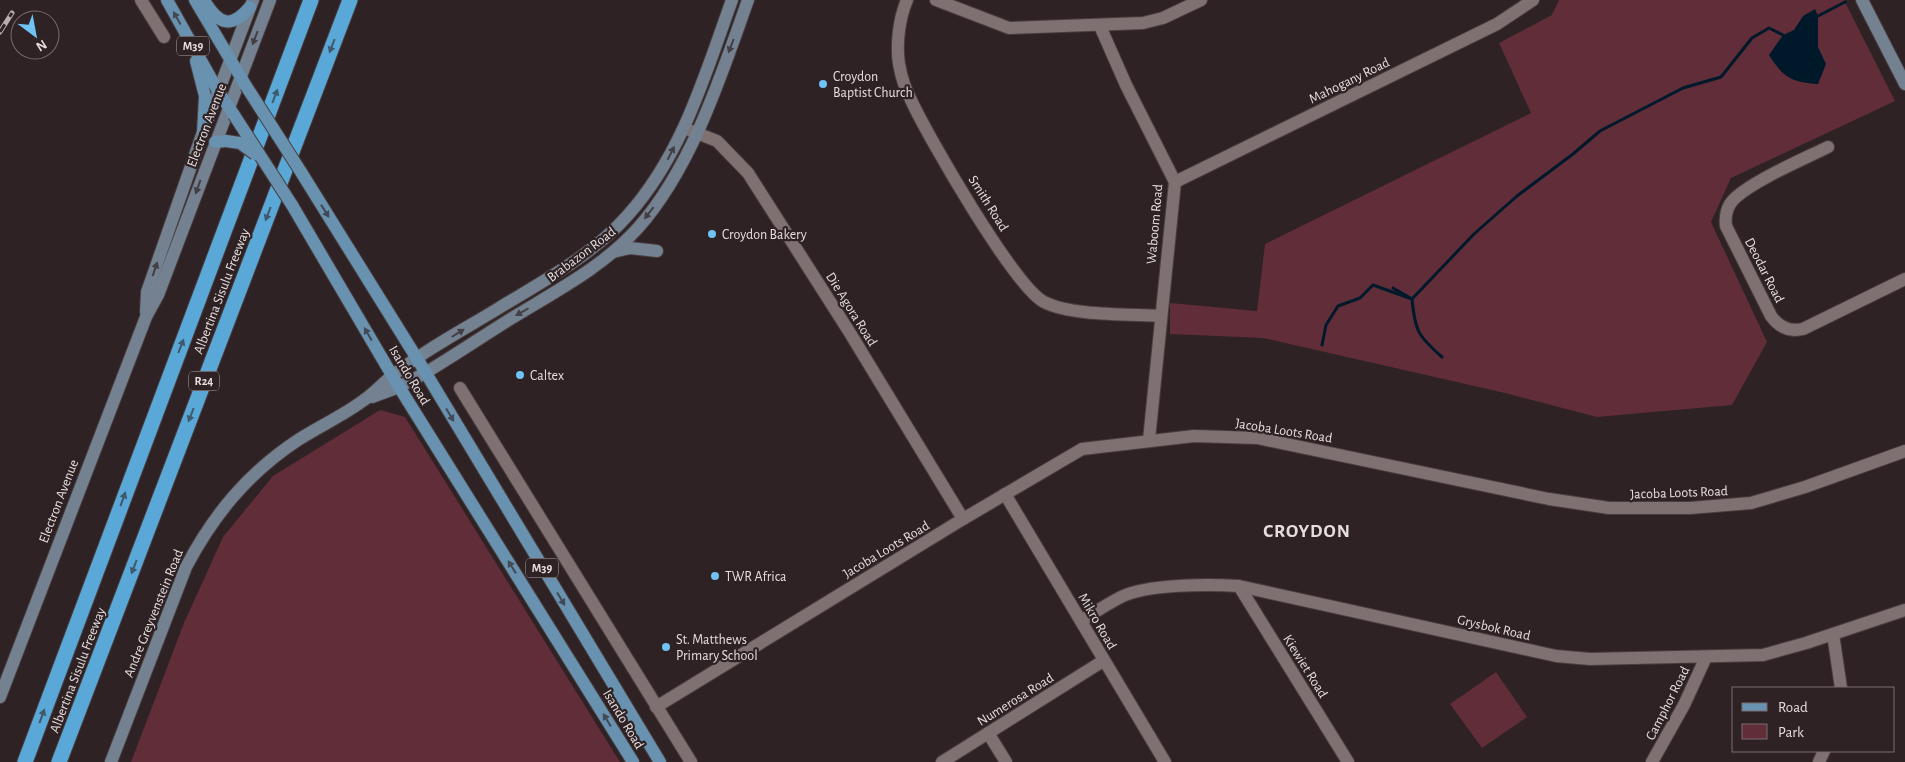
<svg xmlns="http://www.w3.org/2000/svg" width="1905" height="762" font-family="'Alegreya Sans',sans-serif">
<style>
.green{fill:#602d39}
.water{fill:#00192a}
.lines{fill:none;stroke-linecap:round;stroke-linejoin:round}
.stream{stroke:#00192a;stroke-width:3}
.minor-casing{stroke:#483d3f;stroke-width:14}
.tertiary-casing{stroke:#483d3f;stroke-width:14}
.secondary-casing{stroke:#483d3f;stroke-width:14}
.primary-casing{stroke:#483d3f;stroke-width:14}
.motorway-casing{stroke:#483d3f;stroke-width:17}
.minor{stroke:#7f7072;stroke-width:12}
.tertiary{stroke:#7f7072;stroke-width:12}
.secondary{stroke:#748190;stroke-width:12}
.primary{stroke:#6892af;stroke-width:12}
.motorway{stroke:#59a8d7;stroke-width:15}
.rail-casing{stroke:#b8afb0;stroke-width:5}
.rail{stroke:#2e2224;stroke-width:3;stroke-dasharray:9;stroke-linecap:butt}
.primary-bridge-casing{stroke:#483d3f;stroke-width:14;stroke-linecap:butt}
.primary-bridge{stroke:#6892af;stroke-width:12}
.oneway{fill:#424955}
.oneway2{fill:#433e44}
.oneway3{fill:#3f586c}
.poi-dot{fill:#6fc2f4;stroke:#2e2224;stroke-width:2}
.labels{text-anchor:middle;stroke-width:4.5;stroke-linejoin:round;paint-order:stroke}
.shield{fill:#2e2224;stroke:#afa5a6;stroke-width:1}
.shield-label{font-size:12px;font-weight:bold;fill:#e6ddde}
.poi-label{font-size:14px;fill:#e6ddde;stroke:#2e2224;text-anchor:start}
.street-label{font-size:14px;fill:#e6ddde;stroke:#2e2224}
.district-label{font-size:19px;font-weight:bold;letter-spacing:1px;fill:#e6ddde;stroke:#2e2224}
</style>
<rect width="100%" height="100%" fill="#2e2224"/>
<g class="green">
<polygon points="1559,0 1844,0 1895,101 1731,178 1711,222 1767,342 1732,405 1597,417 1505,393 1263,338 1170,334 1170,303 1257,311 1265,244 1531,113 1499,43 1552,15"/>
<polygon points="380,410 405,417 620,762 131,762 184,623 223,537 273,476"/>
<polygon points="1496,672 1527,717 1482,748 1450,704"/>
</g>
<path class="water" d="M 1815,9 L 1818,16 L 1818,47 L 1826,64 L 1818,84 C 1791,82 1783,77 1769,55 L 1783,35 L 1794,30 L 1803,16 Z"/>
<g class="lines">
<g class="stream">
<polyline points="1818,16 1845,2"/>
<polyline points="1322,345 1326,325 1338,306 1360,298 1373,285 1412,299 1393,288"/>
<path d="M 1442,357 C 1418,336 1415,331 1412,299 L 1474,234 L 1517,196 L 1573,154 L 1600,131 L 1683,88 L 1721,77 L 1752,38 L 1769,28 L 1783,35"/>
</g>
<defs>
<g id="minor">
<polyline points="141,0 164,37"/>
<path d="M 907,0 C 899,19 896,44 899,64 C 901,75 905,89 911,100 C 928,137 1014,286 1044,302 C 1071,316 1129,314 1161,316"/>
<polyline points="936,0 1009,28 1143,23 1163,18 1201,0"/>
<polyline points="1100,26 1126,85 1175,182 1149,440"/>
<path d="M 1828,147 C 1806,158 1742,185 1730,204 C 1726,211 1725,218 1726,226 L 1771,316 C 1779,327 1790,332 1803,329 L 1905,279"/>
<polyline points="1175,182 1497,24 1533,0"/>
<polyline points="460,388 691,762"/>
<polyline points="1005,494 1165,762"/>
<polyline points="1239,586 1348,762"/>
<path d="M 1081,621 C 1094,613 1107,604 1121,597 C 1147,584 1209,584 1239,586 L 1556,656 L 1590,659 L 1763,655 L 1806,643 L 1905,610"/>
<polyline points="1833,634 1841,688"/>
<polyline points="656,707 963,519"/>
<polyline points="988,733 1006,762"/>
<polyline points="942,762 1103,661"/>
<polyline points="1652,762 1684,705 1706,657"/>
<polyline points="1819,762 1824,751"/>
</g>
<polyline id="tertiary" points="684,128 717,141 748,173 850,333 963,519 1082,449 1194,436 1257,438 1549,499 1609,508 1690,508 1751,503 1805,487 1905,451"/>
<g id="secondary">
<polyline points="1862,0 1905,84"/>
<polyline points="613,252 630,248 657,251"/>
<polyline points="146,312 147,292 203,132 253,0"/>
<path d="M 372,397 L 399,387 L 425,373 C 455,355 483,336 512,318 C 556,291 603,267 638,228 C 692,167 721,76 748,0"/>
<polyline points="0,697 146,317 158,295 270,0"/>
<path d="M 111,762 L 186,567 C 214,514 248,473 298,440 C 320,426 344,415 364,400 C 374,393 383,383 392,376 C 425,350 463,330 499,308 C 543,281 593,255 628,215 C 682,155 705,75 732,0"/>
</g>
<g id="primary">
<polyline points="167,0 218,91 234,115"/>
<polyline points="195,0 246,86"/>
<path d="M 205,2 C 220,26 232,28 250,7"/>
<polyline points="196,61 205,96 203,132"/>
<polyline points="215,142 226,141"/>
<polyline points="301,172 421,365 660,762"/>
<polyline points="292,205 396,382 633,762"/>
</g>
<g id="motorway">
<polyline points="25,762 311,0"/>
<polyline points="59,762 350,0"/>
</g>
</defs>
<use href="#minor" class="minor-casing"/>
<use href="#tertiary" class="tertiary-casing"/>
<use href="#secondary" class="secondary-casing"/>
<use href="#primary" class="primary-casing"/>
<use href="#motorway" class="motorway-casing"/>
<use href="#minor" class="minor"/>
<use href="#tertiary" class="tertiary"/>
<use href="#secondary" class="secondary"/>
<use href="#primary" class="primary"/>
<use href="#motorway" class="motorway"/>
<defs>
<polyline id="rail" points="0,32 12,13"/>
</defs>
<use href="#rail" class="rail-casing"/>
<use href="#rail" class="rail"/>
<defs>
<g id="primary-bridge">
<polyline points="246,86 301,172"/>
<polyline points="234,115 292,205"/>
<polyline points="226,141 240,143 255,154"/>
</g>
</defs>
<use href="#primary-bridge" class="primary-bridge-casing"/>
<use href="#primary-bridge" class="primary-bridge"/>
</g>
<defs><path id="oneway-solid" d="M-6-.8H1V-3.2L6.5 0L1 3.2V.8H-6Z" transform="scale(1.25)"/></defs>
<g class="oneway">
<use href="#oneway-solid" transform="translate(177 18) rotate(-119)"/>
<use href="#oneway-solid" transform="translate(325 211) rotate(58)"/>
<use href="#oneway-solid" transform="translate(368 334) rotate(-120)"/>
<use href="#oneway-solid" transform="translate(450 415) rotate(59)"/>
<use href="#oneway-solid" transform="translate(512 567) rotate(-122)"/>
<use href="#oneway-solid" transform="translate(561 599) rotate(59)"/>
<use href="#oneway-solid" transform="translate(607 720) rotate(-121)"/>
</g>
<g class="oneway2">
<use href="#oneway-solid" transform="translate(255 38) rotate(111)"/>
<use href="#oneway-solid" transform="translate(731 46) rotate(111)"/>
<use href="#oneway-solid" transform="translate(671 153) rotate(-63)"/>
<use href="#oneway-solid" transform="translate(198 187) rotate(110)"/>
<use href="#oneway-solid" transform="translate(649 213) rotate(128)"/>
<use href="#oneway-solid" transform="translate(155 269) rotate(-71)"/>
<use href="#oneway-solid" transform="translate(522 312) rotate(150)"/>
<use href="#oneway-solid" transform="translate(458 333) rotate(-32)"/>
</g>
<g class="oneway3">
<use href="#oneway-solid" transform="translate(332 46) rotate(111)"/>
<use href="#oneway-solid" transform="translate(275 96) rotate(-69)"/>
<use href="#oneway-solid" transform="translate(268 214) rotate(111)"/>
<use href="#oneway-solid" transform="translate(181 346) rotate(-69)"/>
<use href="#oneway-solid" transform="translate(191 415) rotate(111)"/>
<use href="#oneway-solid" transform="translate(123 499) rotate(-70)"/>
<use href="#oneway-solid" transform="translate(134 567) rotate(111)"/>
<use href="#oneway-solid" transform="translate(42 716) rotate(-70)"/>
</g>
<g class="poi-dot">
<circle cx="823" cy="84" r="5"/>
<circle cx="712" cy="234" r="5"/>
<circle cx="520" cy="375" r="5"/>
<circle cx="715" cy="576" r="5"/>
<circle cx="666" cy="647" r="5"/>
</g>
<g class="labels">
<g class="shield">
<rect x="177" y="36.5" width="32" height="19" rx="4"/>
<rect x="189" y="371.5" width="30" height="19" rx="4"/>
<rect x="526" y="558.5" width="32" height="19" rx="4"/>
</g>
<g class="shield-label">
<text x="193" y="50">M39</text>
<text x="204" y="385">R24</text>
<text x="542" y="572">M39</text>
</g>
<g class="poi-label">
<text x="833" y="81">Croydon<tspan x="833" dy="16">Baptist Church</tspan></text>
<text x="722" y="239">Croydon Bakery</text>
<text x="530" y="380">Caltex</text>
<text x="725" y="581">TWR Africa</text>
<text x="676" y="644">St. Matthews<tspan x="676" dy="16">Primary School</tspan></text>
</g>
<g class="street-label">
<text transform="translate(1349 80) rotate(-26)" y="5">Mahogany Road</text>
<text transform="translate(206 125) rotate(-69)" y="5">Electron Avenue</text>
<text transform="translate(989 203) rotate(58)" y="5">Smith Road</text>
<text transform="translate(1154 224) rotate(-85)" y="5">Waboom Road</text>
<text transform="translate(581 254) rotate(-37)" y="5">Brabazon Road</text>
<text transform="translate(1765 270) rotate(63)" y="5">Deodar Road</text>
<text transform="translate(221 291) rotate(-69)" y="5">Albertina Sisulu Freeway</text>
<text transform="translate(852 309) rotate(58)" y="5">Die Agora Road</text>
<text transform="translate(410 375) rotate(59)" y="5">Isando Road</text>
<text transform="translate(1284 430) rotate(9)" y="5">Jacoba Loots Road</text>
<text transform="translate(1679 492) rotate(-2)" y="5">Jacoba Loots Road</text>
<text transform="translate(58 501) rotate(-69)" y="5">Electron Avenue</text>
<text transform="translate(886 549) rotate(-31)" y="5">Jacoba Loots Road</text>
<text transform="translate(153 613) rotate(-68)" y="5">Andre Greyvenstein Road</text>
<text transform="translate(1098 621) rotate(60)" y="5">Mikro Road</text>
<text transform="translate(1494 627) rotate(13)" y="5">Grysbok Road</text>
<text transform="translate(1306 666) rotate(58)" y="5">Kiewiet Road</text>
<text transform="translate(77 670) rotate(-69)" y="5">Albertina Sisulu Freeway</text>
<text transform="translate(1015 699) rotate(-32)" y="5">Numerosa Road</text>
<text transform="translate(1667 703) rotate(-63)" y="5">Camphor Road</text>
<text transform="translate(624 719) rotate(59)" y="5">Isando Road</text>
</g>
<g class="district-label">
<text x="1307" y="537">CROYDON</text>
</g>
</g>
<rect x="1732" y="687" width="162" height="65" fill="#2e2224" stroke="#786d6e"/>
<rect x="1742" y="703" width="25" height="8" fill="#6892af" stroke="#786d6e"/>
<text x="1778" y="712" font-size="15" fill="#e6ddde">Road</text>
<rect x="1742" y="724" width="25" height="15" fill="#602d39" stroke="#786d6e"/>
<text x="1778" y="737" font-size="15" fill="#e6ddde">Park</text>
<g transform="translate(35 35) rotate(148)"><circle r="24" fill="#2e2224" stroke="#786d6e"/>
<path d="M0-4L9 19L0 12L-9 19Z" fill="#6fc2f4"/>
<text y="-8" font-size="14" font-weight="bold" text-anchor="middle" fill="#e6ddde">N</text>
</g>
</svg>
